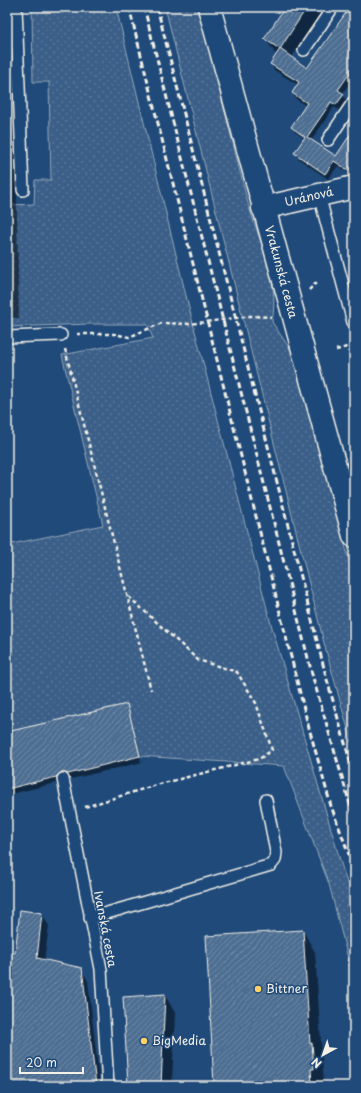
<svg xmlns="http://www.w3.org/2000/svg" width="361" height="1093" font-family="'Playpen Sans',sans-serif">
<style>
.grass{fill:url(#grass-dots);stroke:#97a8b8}
.shadow{fill:#0007}
.building{fill:url(#building-hatch);stroke:#f4f1e8}
.lines{fill:none;stroke-linecap:round;stroke-linejoin:round}
.service-casing{stroke:#f4f1e8;stroke-width:14}
.minor-casing{stroke:#f4f1e8;stroke-width:25}
.secondary-casing{stroke:#f4f1e8;stroke-width:25}
.path{stroke:#f4f1e8;stroke-width:2.5;stroke-dasharray:4 3;stroke-linecap:butt}
.service{stroke:#1f4a7a;stroke-width:11}
.minor{stroke:#1f4a7a;stroke-width:22}
.secondary{stroke:#1f4a7a;stroke-width:22}
.rail{stroke:#f4f1e8;stroke-width:3;stroke-dasharray:6 3;stroke-linecap:butt}
.poi-dot{fill:#ffd166;stroke:#1f4a7a;stroke-width:1.5}
.labels{text-anchor:middle;stroke-width:3;stroke-linejoin:round;paint-order:stroke}
.street-label{font-size:12px;fill:#f4f1e8;stroke:#1f4a7a}
.poi-label{font-size:12px;fill:#f4f1e8;stroke:#1f4a7a;text-anchor:start}
</style>
<defs>
<pattern id="grass-dots" width="8" height="8" patternUnits="userSpaceOnUse"><rect width="8" height="8" fill="#3a5f88"/><path d="M2 2h.1M6 6h.1" fill="none" stroke="#577699" stroke-width="1.8" stroke-linecap="round"/></pattern>
<pattern id="building-hatch" width="6" height="6" patternUnits="userSpaceOnUse"><rect width="6" height="6" fill="#4d6e92"/><path d="M-1 1l2-2M0 6l6-6M5 7l2-2" fill="none" stroke="#708aa6"/></pattern>
</defs>
<rect width="100%" height="100%" fill="#1f4a7a"/>
<filter id="ink" filterUnits="userSpaceOnUse"><feTurbulence type="fractalNoise" baseFrequency=".025" numOctaves="2"/><feDisplacementMap in="SourceGraphic" scale="8" xChannelSelector="R" yChannelSelector="G"/><feConvolveMatrix kernelMatrix="1 2 1 2 8 2 1 2 1" color-interpolation-filters="sRGB"/></filter>
<g filter="url(#ink)">
<g class="grass">
<polygon points="32,7 116,7 189,308 271,624 345,877 354,895 354,982 329,884 284,766 140,756 127,704 7,732 7,545 103,525 62,355 153,338 147,324 90,324 7,327 7,302 11,302 9,205 34,204 35,180 51,180 49,82 33,82"/>
<path d="M 165,7 L 198,7 C 214,69 230,130 245,192 C 255,235 281,276 272,322 L 292,352 L 354,578 L 354,751 L 324,643 Z"/>
</g>
<g class="shadow">
<polygon points="280,7 327,7 291,58 308,70 351,7 354,7 354,77 342,94 346,100 339,110 334,107 311,141 336,157 354,131 353,176 338,166 328,179 299,159 295,153 305,139 295,132 292,127 306,106 296,99 293,93 298,85 274,70 271,64 276,55 266,39 285,10"/>
<polygon points="7,90 15,105 19,318 7,318"/>
<polygon points="127,705 129,710 128,710 141,762 143,761 130,711 143,762 71,779 65,778 60,782 7,795 7,733"/>
<polygon points="42,914 49,926 44,961 81,969 88,981 100,1086 7,1086 7,952 15,954"/>
<polygon points="303,931 315,952 324,1086 215,1086"/>
<polygon points="165,995 175,1013 172,1086 129,1086"/>
</g>
<g class="building">
<polygon points="285,7 307,7 280,49 264,39"/>
<polygon points="350,7 354,7 354,67 338,90 344,94 336,105 331,102 307,137 336,156 354,129 354,174 334,161 325,174 294,153 305,137 291,127 307,103 292,93 299,82 270,64 280,49 307,68"/>
<polygon points="127,704 140,756 68,774 61,772 56,777 7,789 7,732"/>
<polygon points="20,910 42,913 37,958 82,968 96,1086 7,1086 7,951 15,953"/>
<polygon points="303,930 310,1044 312,1043 314,1069 311,1069 312,1086 214,1086 206,936"/>
<polygon points="165,994 161,1086 128,1086 123,997"/>
</g>
<g class="lines">
<defs>
<g id="service">
<polyline points="16,7 23,190"/>
<polyline points="304,50 333,7"/>
<polyline points="328,140 354,101"/>
<polyline points="319,195 354,326"/>
<polyline points="7,337 61,335"/>
<polyline points="63,779 101,969 108,1086"/>
<polyline points="90,918 271,865 275,860 276,852 266,800"/>
</g>
<polyline id="minor" points="263,208 354,187"/>
<polyline id="secondary" points="209,7 354,536"/>
</defs>
<use href="#service" class="service-casing"/>
<use href="#minor" class="minor-casing"/>
<use href="#secondary" class="secondary-casing"/>
<g class="path">
<polyline points="309,290 317,282"/>
<polyline points="77,334 114,334 129,337 162,323 190,324 251,316 272,317"/>
<polyline points="65,349 151,690"/>
<polyline points="336,350 354,345"/>
<polyline points="85,807 156,785 259,759 272,750 256,703 237,672 198,660 129,597"/>
</g>
<use href="#service" class="service"/>
<use href="#minor" class="minor"/>
<use href="#secondary" class="secondary"/>
<g class="rail">
<polyline points="129,7 307,721 331,806 354,868"/>
<polyline points="144,7 313,678 354,818"/>
<polyline points="157,7 326,676 354,775"/>
</g>
</g>
</g>
<g class="poi-dot">
<circle cx="258" cy="989" r="4"/>
<circle cx="144" cy="1041" r="4"/>
</g>
<g class="labels">
<g class="street-label">
<text transform="translate(309 197) rotate(-13)" y="4">Uránová</text>
<text transform="translate(281 272) rotate(75)" y="4">Vrakunská cesta</text>
<text transform="translate(105 929) rotate(79)" y="4">Ivanská cesta</text>
</g>
<g class="poi-label">
<text x="266" y="993">Bittner</text>
<text x="152" y="1045">BigMedia</text>
</g>
</g>
<rect width="361" height="1093" fill="none" stroke="#1f4a7a" stroke-width="24"/>
<rect x="12" y="12" width="337" height="1069" fill="none" stroke="#f4f1e8" stroke-width="1.5" filter="url(#ink)"/>
<g transform="translate(323 1055) rotate(220)" stroke="#1f4a7a" stroke-width="3" paint-order="stroke">
<path d="M0-3L7 15L0 10L-7 15Z" fill="#f4f1e8"/>
<text y="-6" font-size="11" font-weight="bold" text-anchor="middle" fill="#f4f1e8">N</text>
</g>
<path d="M20 1067v6h63v-6" fill="none" stroke="#f4f1e8" stroke-width="2"/>
<text x="26" y="1067" font-size="12" fill="#f4f1e8" stroke="#1f4a7a" stroke-width="3" paint-order="stroke">20 m</text>
</svg>
